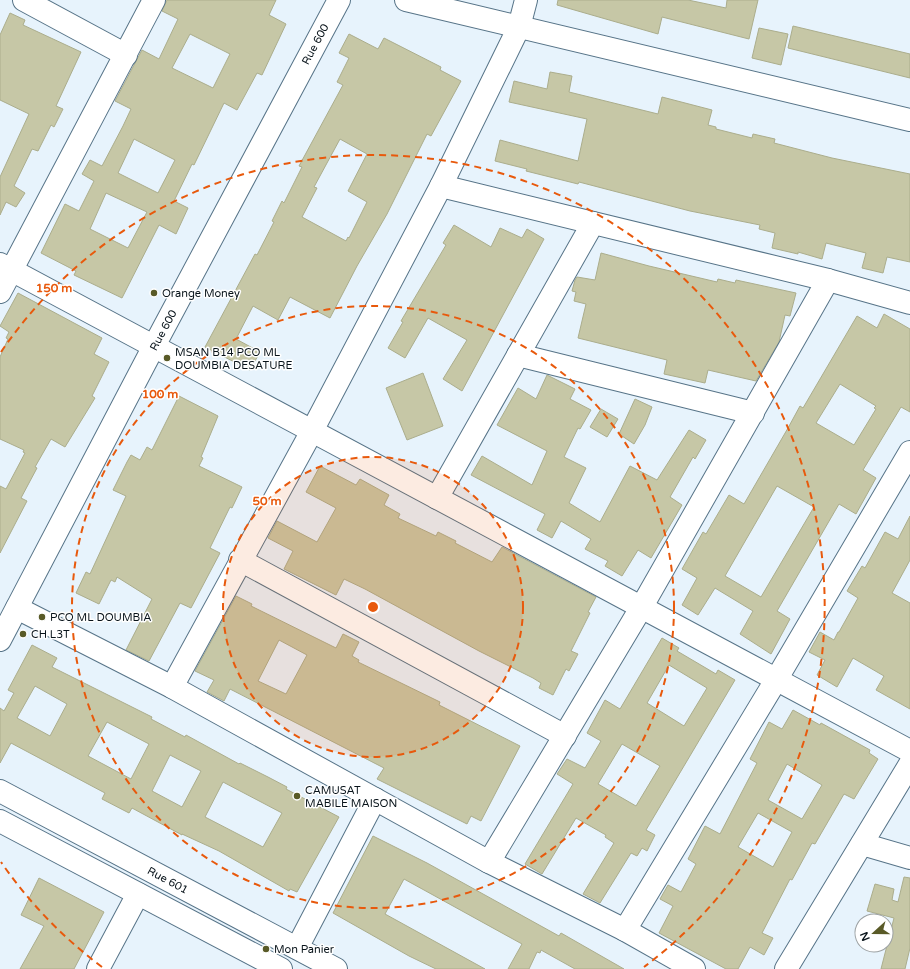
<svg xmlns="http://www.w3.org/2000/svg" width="910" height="969" font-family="'Varela Round',sans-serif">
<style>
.building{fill:#c6c7a6;stroke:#abad8c;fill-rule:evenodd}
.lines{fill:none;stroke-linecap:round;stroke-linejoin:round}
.minor-casing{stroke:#577488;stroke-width:24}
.minor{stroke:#fff;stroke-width:22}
.ring{fill:none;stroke:#e8590c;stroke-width:2;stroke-dasharray:7 5}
.poi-dot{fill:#595a27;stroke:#fff;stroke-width:1.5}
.labels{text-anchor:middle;stroke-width:3;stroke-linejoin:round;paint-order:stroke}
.street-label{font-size:11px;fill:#08131a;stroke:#fff}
.poi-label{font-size:11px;fill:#08131a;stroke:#fff;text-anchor:start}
.centre{fill:#e8590c;stroke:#fff;stroke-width:2}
.ring-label{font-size:12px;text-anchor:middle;font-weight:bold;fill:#e8590c;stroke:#fff;stroke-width:3;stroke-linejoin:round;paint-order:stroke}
</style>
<rect width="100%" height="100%" fill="#e7f3fc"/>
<g class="building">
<path d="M 167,0 L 276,0 L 269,15 L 286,24 L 262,75 L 257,73 L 237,110 L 224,103 L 194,165 L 192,164 L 174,201 L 188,208 L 176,234 L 159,225 L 122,298 L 74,275 L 76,271 L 41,253 L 65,204 L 79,211 L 94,181 L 82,174 L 90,160 L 102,166 L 123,126 L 131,109 L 115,101 L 142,50 L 159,59 L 178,19 L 162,11 ZM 190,34 L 230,54 L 213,88 L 172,68 ZM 134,139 L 175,160 L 158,193 L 118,173 ZM 106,193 L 147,212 L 128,248 L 90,229 Z"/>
<polygon points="558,0 688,0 726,8 727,0 758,0 749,39 662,17 658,34 557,5"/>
<polygon points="10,13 25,20 23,25 81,52 56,106 63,109 54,127 51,125 38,151 32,149 14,186 25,193 16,207 6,202 0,215 0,177 29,114 0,100 0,35"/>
<polygon points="793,26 910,54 910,78 788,48"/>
<polygon points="759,28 788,34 781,65 752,58"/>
<path d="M 349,34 L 378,49 L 384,38 L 441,67 L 440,70 L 461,81 L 431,136 L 427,134 L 387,214 L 357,266 L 330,318 L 290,297 L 278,320 L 253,306 L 236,339 L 260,352 L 250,370 L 205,347 L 255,254 L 257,255 L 274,222 L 272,221 L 282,201 L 284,203 L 302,167 L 299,166 L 343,85 L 337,82 L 349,58 L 339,53 ZM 340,139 L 367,154 L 348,191 L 367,202 L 349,238 L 348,237 L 346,241 L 302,217 L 317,188 L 314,187 Z"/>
<polygon points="550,72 572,76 569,92 658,114 662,97 712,110 708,125 716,127 716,129 752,138 753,134 775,139 774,143 832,158 910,174 910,262 887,257 883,273 862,268 866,253 826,243 822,259 798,252 798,254 772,248 775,233 759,229 760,225 690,211 579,182 578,184 526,171 527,169 495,161 500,140 578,161 587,119 509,102 514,81 547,89"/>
<polygon points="454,225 491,247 500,228 522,238 527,229 544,239 462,391 443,379 467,340 428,318 405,358 388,348 403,322 401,321 446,245 443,243"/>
<polygon points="601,253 649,266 717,282 718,279 735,283 736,280 796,293 790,316 785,315 779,342 756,381 708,370 705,383 664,374 667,360 578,338 586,304 574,301 576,292 572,291 575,280 577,277 595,280"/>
<polygon points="18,293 102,338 94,354 109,362 92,396 95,398 65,447 51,439 35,467 37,468 21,498 27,501 0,553 0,486 6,489 25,453 23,452 24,450 0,439 0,357 8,339 6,338 9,332 0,326"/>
<path d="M 884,314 L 910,329 L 910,412 L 901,407 L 863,470 L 876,478 L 856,514 L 839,504 L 777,611 L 790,619 L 771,654 L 740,634 L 753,611 L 715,588 L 698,615 L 682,605 L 697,578 L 682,569 L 703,532 L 706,534 L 729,495 L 744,504 L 788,428 L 800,406 L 803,408 L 857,316 L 877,328 ZM 840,384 L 876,406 L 874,408 L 876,409 L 854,445 L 816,423 ZM 777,486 L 814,507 L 761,597 L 725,576 Z"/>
<polygon points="423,373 443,426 407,440 386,388"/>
<polygon points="547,375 575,389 570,399 591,410 580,429 578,428 564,457 586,468 569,503 600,522 630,466 657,480 689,430 706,440 695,459 693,457 670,497 682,505 651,558 638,550 622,576 605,566 608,561 585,549 591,539 561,521 552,538 537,530 545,514 471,475 482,456 532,485 547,451 497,425 518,388 536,399"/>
<polygon points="179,396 218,416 201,457 203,458 199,466 242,487 232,508 230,507 210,548 220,553 191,608 180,603 149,661 126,650 152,599 117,577 115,582 111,580 99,604 76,593 86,572 90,574 126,496 113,490 127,462 131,455 140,460 147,447 152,450"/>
<polygon points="635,399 652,407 645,425 634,444 619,434"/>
<polygon points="601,409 618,419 607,437 590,427"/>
<polygon points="320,466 356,485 360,479 389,495 384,505 400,514 398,518 436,536 438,532 456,541 455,543 492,562 502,547 596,597 588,612 590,613 571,651 578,654 569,671 566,669 553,695 539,688 541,683 533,678 479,651 365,589 344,579 336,595 284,569 293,551 268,538 277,521 317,542 336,508 306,492"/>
<polygon points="910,516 910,560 892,593 910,603 910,709 876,690 884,676 853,658 837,687 817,675 825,660 809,652 820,632 834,640 838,632 839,632 858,598 847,591 862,566 865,568 885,532 898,539"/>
<path d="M 236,596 L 252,604 L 251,606 L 336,648 L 343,634 L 359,642 L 352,656 L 359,660 L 358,662 L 440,702 L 439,705 L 520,746 L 481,821 L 471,816 L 467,824 L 377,779 L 384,768 L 230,689 L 224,701 L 207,692 L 214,680 L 195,671 ZM 279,640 L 307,655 L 286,694 L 258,681 Z"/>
<path d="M 662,638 L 679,648 L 677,651 L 716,674 L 718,670 L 735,680 L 646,830 L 655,835 L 647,851 L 642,848 L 637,856 L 631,853 L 600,903 L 583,894 L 614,843 L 605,837 L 606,835 L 576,818 L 542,874 L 525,864 L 573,784 L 557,774 L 567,759 L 585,768 L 601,741 L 587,733 L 605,700 L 620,709 ZM 669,665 L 707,688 L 684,726 L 647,703 ZM 622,744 L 660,766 L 636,806 L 598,784 Z"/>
<path d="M 32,645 L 57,658 L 52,667 L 152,717 L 151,719 L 185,737 L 186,735 L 239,764 L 240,763 L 268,777 L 287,787 L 286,789 L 339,817 L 297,892 L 290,889 L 289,891 L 219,851 L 182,834 L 182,835 L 132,808 L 129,813 L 102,799 L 105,793 L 11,743 L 0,763 L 0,708 L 4,711 L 14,693 L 8,690 ZM 35,686 L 67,704 L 50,736 L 17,718 ZM 107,722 L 149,744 L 131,779 L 88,756 ZM 170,755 L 201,771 L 182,807 L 152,791 ZM 223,782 L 282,813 L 263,847 L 205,817 Z"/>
<path d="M 793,710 L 820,725 L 821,723 L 870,750 L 869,753 L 878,759 L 854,799 L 844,794 L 815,844 L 812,843 L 792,880 L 790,879 L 762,933 L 773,938 L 764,955 L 750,947 L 738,969 L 726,969 L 659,933 L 673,906 L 660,899 L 668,885 L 681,892 L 696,864 L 688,859 L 705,826 L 720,834 L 757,763 L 750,759 L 769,722 L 782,729 ZM 787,764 L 822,785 L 802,819 L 768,800 ZM 758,813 L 792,832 L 773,867 L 738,847 Z"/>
<polygon points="373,836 427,863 559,936 561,933 624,969 575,969 541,950 540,953 537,952 529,969 508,969 522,944 404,879 385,914 485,969 436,969 409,956 333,913"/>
<polygon points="904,877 910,878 910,948 905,969 881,969 894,918 867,911 875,884 894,889 892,900 898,902"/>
<polygon points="39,878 104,912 74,969 20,969 44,926 21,915"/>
</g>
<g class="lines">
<defs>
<g id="minor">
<polyline points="24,0 126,55"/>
<polyline points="406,0 910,120"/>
<polyline points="441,186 828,280 910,303"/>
<polyline points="0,264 910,751"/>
<polyline points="0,292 154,0"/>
<polyline points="518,355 753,413"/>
<polyline points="437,498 593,223"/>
<polyline points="240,560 565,736"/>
<polyline points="17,608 172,687 489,862 625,930 694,969"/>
<polyline points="0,640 154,346 339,0"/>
<polyline points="172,687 312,431 441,186 519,27 526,0"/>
<polyline points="0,791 336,969"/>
<polyline points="0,821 281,969"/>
<polyline points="862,844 910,858"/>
<polyline points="489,862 641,608 828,280"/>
<polyline points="625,930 776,680 910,452"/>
<polyline points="297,948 375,799"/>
<polyline points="98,969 138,894"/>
<polyline points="786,969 910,764"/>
</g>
</defs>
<use href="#minor" class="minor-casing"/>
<use href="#minor" class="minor"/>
</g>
<circle cx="373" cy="607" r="150" fill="#e8590c" fill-opacity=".12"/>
<g class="ring">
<circle cx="373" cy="607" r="150"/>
<circle cx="373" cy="607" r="301"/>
<path d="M102 967A451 451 0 0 1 1 862M1 352A451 451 0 1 1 644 967"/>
</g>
<g class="poi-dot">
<circle cx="154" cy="293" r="4"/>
<circle cx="167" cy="358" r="4"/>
<circle cx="42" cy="617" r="4"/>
<circle cx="23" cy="634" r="4"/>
<circle cx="297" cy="796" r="4"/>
<circle cx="266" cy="949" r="4"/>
</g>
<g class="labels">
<g class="street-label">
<text transform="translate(315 44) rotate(-62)" y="4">Rue 600</text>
<text transform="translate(163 330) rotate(-62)" y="4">Rue 600</text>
<text transform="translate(168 880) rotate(28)" y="4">Rue 601</text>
</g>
<g class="poi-label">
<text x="162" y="297">Orange Money</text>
<text x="175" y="356">MSAN B14 PCO ML<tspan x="175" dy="13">DOUMBIA DESATURE</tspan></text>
<text x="50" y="621">PCO ML DOUMBIA</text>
<text x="31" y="638">CH L3T</text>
<text x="305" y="794">CAMUSAT<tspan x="305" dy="13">MABILE MAISON</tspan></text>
<text x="274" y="953">Mon Panier</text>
</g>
</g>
<circle cx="373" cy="607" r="6" class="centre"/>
<g class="ring-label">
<text x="54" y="292">150 m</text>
<text x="160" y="398">100 m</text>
<text x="267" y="505">50 m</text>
</g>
<g transform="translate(874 933) rotate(249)"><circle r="19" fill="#ffffff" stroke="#9ca1a3"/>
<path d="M0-3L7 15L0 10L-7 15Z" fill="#595a27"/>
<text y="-6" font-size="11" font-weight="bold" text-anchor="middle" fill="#08131a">N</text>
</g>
</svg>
